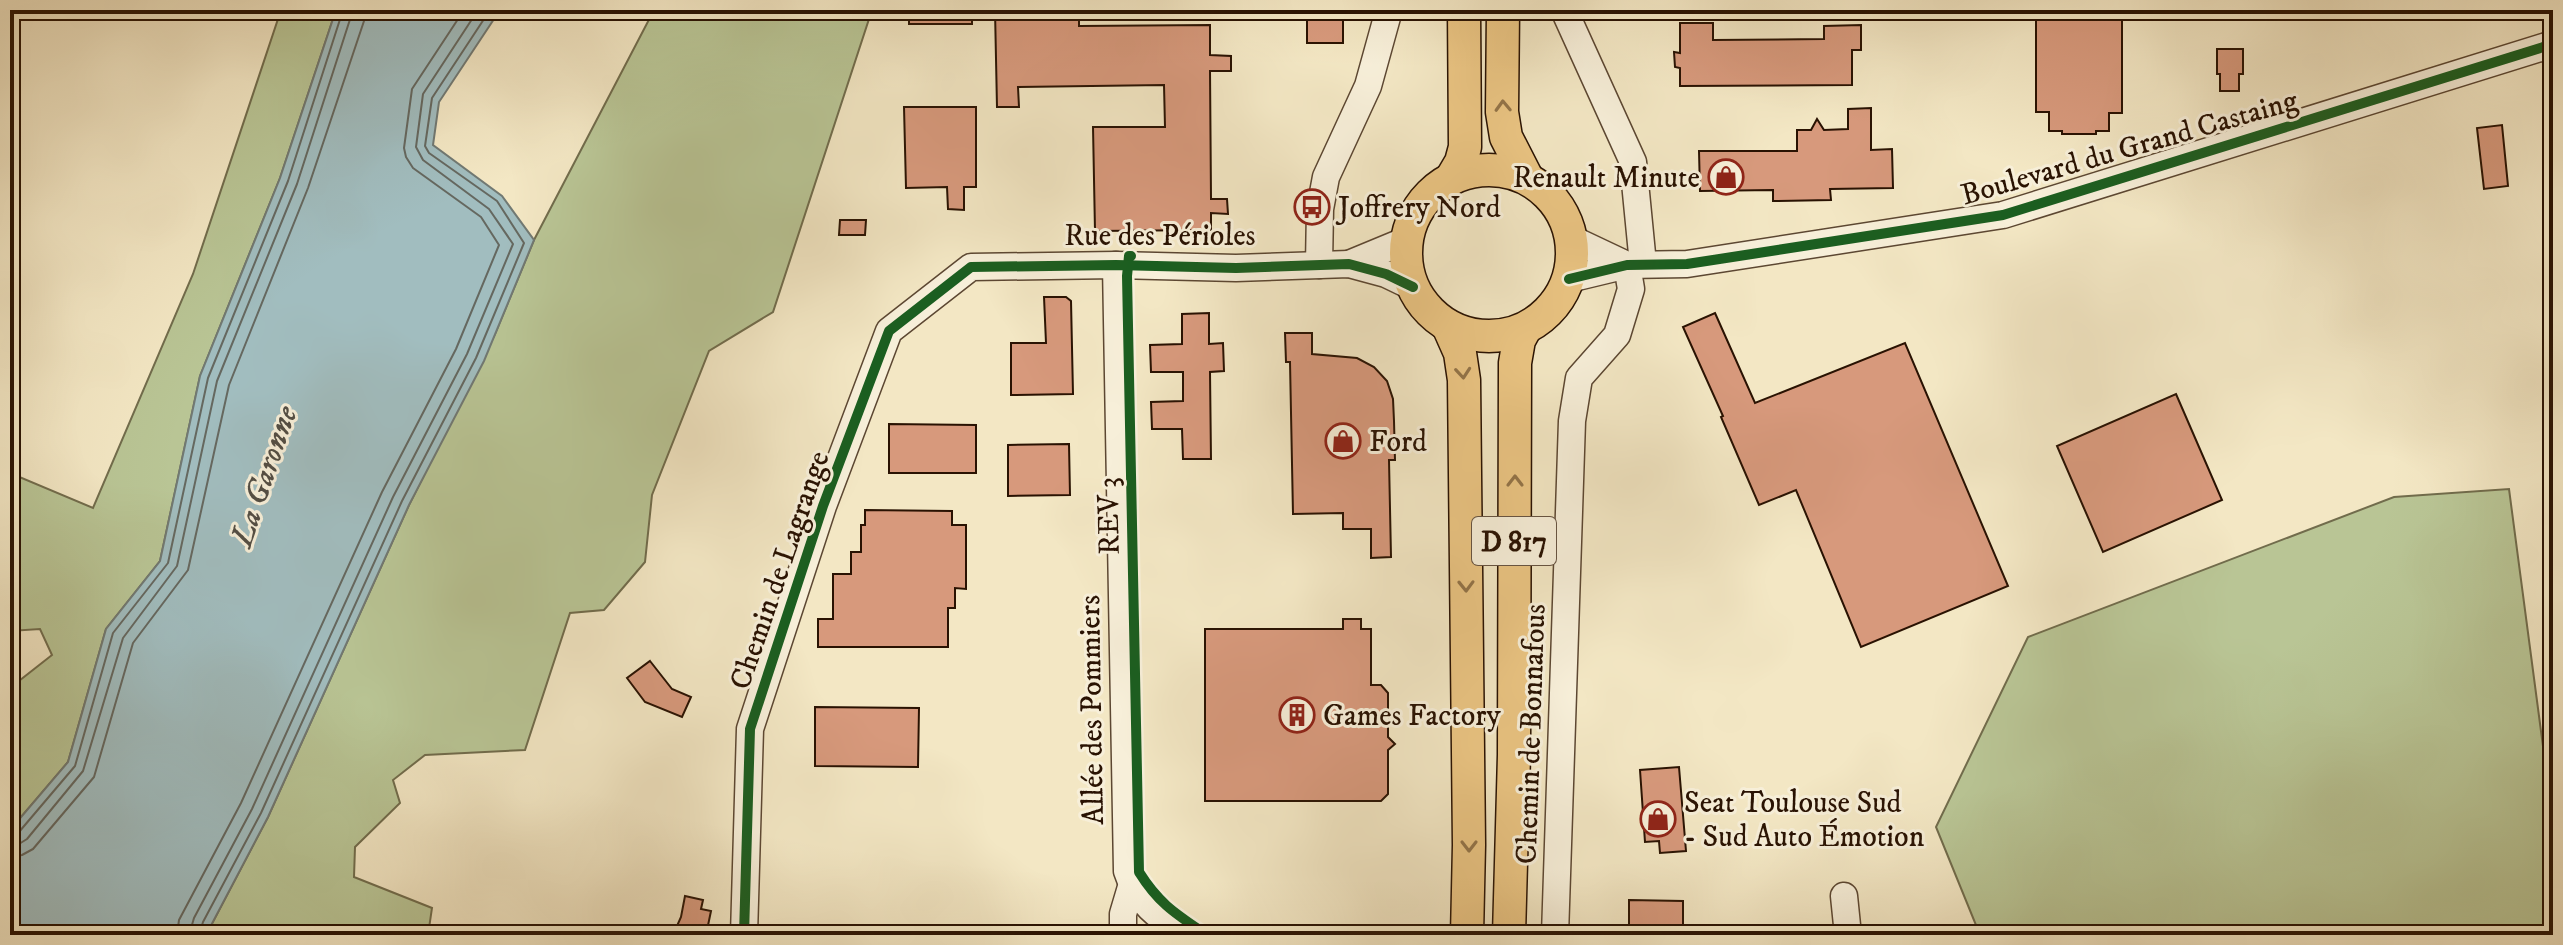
<svg xmlns="http://www.w3.org/2000/svg" width="2563" height="945" font-family="'IM FELL DW Pica',serif">
<style>
.green{fill:#b9c595;stroke:#716c4c;stroke-width:2}
.water{fill:#a1bdbf;stroke:#717973;stroke-width:2}
.lines{fill:none;stroke-linecap:round;stroke-linejoin:round}
.shore{stroke:#656860;stroke-width:2}
.building{fill:#d7997c;stroke:#291202;stroke-width:2}
.minor-casing{stroke:#5c4732;stroke-width:29}
.major-casing{stroke:#291202;stroke-width:35}
.minor{stroke:#f7efd9;stroke-width:26}
.major{stroke:#eac482;stroke-width:32}
.cycleway-casing{stroke:#f7efd9;stroke-width:15}
.cycleway{stroke:#1b5e20;stroke-width:10}
.oneway{stroke:#937448}
.labels{text-anchor:middle;stroke-width:6;stroke-linejoin:round;paint-order:stroke}
.shield{fill:#f7efd9;stroke:#675442;stroke-width:2}
.shield-label{font-size:28px;font-weight:bold;fill:#291202}
.street-label{font-size:30px;fill:#291202;stroke:#f7efd9}
.poi-label{font-size:30px;fill:#291202;stroke:#f7efd9;text-anchor:start}
.water-label{font-size:32px;font-style:italic;fill:#534e44;stroke:#f7efd9}
</style>
<rect width="100%" height="100%" fill="#f3e7c4"/>
<filter id="stains"><feTurbulence type="fractalNoise" baseFrequency=".0025" numOctaves="4"/><feColorMatrix values="0 0 0 0 .2 0 0 0 0 .09 0 0 0 0 .02 0 0 0 .5 -.17"/></filter>
<radialGradient id="worn" r=".72"><stop offset=".6" stop-color="#630" stop-opacity="0"/><stop offset="1" stop-color="#630" stop-opacity=".3"/></radialGradient>
<g class="green">
<polygon points="281,10 336,10 280,178 200,376 160,561 106,629 68,762 10,830 10,688 52,655 40,629 10,631 10,533 19,534 10,528 10,473 93,508 193,274"/>
<polygon points="654,10 870,10 869,19 773,312 709,351 652,495 645,562 604,610 570,613 525,750 425,755 393,780 400,803 355,847 354,877 432,908 428,935 206,935 268,817 409,505 495,334 534,240"/>
<polygon points="2509,489 2553,822 2553,935 1980,935 1936,827 2028,637 2394,497"/>
</g>
<polygon class="water" points="336,10 500,10 439,102 433,145 502,196 534,240 484,361 409,505 268,817 206,935 10,935 10,830 68,762 106,629 160,561 200,376 280,178"/>
<g class="lines">
<g class="shore">
<polyline points="10,835 19,832 75,766 113,633 168,563 208,378 288,181 343,10"/>
<polyline points="10,845 19,844 27,839 83,771 123,638 177,566 217,381 297,184 353,10"/>
<polyline points="10,857 22,855 33,849 94,777 133,643 188,570 229,385 308,188 364,21 365,10"/>
<polyline points="177,935 179,920 241,803 382,492 456,349 499,245 481,217 413,168 406,157 404,148 412,89 464,10"/>
<polyline points="189,935 194,918 252,809 393,497 467,354 513,244 489,209 423,160 416,147 423,94 478,10"/>
<polyline points="199,935 203,922 261,813 402,501 476,358 524,243 497,201 429,153 425,146 432,98 490,10"/>
</g>
</g>
<g class="building">
<rect x="909" y="10" width="63" height="14"/>
<polygon points="995,10 1018,10 1018,15 1079,15 1079,26 1210,25 1210,55 1231,56 1231,71 1210,71 1211,199 1227,199 1228,214 1211,213 1211,230 1095,231 1093,127 1165,127 1164,85 1018,87 1019,107 997,107"/>
<polygon points="2036,10 2122,10 2122,113 2109,113 2109,131 2096,131 2096,134 2062,134 2062,131 2049,131 2049,112 2036,112"/>
<rect x="1307" y="20" width="36" height="23"/>
<polygon points="1680,23 1713,23 1713,40 1824,39 1824,26 1861,25 1861,50 1852,50 1852,85 1680,86 1680,68 1675,67 1674,52 1680,53"/>
<polygon points="2217,49 2243,49 2243,74 2239,74 2239,91 2220,91 2220,74 2217,74"/>
<polygon points="904,107 976,107 976,187 964,187 964,210 948,209 947,187 906,188"/>
<polygon points="1871,108 1871,150 1892,149 1893,188 1830,189 1831,200 1773,201 1773,190 1700,191 1699,151 1797,151 1797,130 1811,130 1817,119 1824,130 1848,129 1848,109"/>
<polygon points="2502,125 2508,186 2484,189 2477,128"/>
<polygon points="840,220 866,220 865,235 839,235"/>
<polygon points="1044,297 1066,297 1071,301 1073,394 1011,395 1011,343 1046,343"/>
<polygon points="1209,313 1209,344 1223,343 1224,371 1210,372 1211,459 1183,459 1182,429 1152,429 1151,402 1183,401 1183,372 1151,372 1150,345 1182,344 1182,314"/>
<polygon points="1715,313 1755,403 1905,343 2008,586 1861,647 1796,490 1759,505 1721,417 1723,416 1683,327"/>
<polygon points="1285,333 1312,333 1312,354 1357,358 1374,367 1387,381 1393,399 1394,421 1395,460 1389,460 1391,557 1371,558 1371,529 1343,529 1343,513 1293,514 1290,362 1286,362"/>
<polygon points="2176,394 2222,500 2103,552 2057,446"/>
<polygon points="889,424 976,425 976,473 889,473"/>
<polygon points="1069,444 1070,495 1008,496 1008,445"/>
<polygon points="865,510 952,511 952,525 966,525 966,589 955,588 955,608 948,608 948,647 818,647 818,619 833,619 833,574 851,574 851,552 861,552 861,525 865,525"/>
<polygon points="1343,619 1361,619 1361,629 1371,629 1371,685 1381,685 1388,693 1388,737 1395,744 1388,750 1388,794 1381,801 1205,801 1205,629 1343,629"/>
<polygon points="650,661 672,689 691,697 682,717 645,702 627,678"/>
<polygon points="815,707 919,708 918,767 815,766"/>
<polygon points="1679,767 1686,851 1660,853 1659,841 1645,842 1640,770"/>
<polygon points="685,896 703,900 701,909 711,911 706,935 673,935 681,917"/>
<polygon points="1629,900 1683,901 1683,935 1629,935"/>
</g>
<g class="lines">
<defs>
<g id="minor">
<polyline points="1564,10 1633,162 1643,264"/>
<polyline points="1572,239 1627,265"/>
<polyline points="1349,264 1407,240"/>
<path d="M 1116,265 L 1127,871 C 1136,901 1160,918 1185,935"/>
<polyline points="1319,265 1320,209 1326,177 1368,86 1389,10"/>
<polyline points="1569,279 1627,265 1687,264 2003,215 2553,44"/>
<polyline points="1844,896 1848,935"/>
<polyline points="744,935 750,729 823,506 889,331 971,267 1116,265 1236,268 1349,264 1386,274 1413,287"/>
<polyline points="1123,935 1123,914 1131,887"/>
<polyline points="1555,935 1572,421 1579,378 1617,335 1631,289 1627,265"/>
</g>
<g id="major">
<polyline points="1503,10 1502,112 1506,137 1527,178"/>
<circle cx="1489" cy="253" r="83"/>
<polyline points="1451,179 1461,162 1465,147 1464,10"/>
<polyline points="1448,326 1460,353 1464,380 1469,845 1467,935"/>
<polyline points="1509,935 1514,755 1515,363 1519,340 1525,329"/>
</g>
</defs>
<use href="#minor" class="minor-casing"/>
<use href="#major" class="major-casing"/>
<use href="#minor" class="minor"/>
<use href="#major" class="major"/>
<defs>
<g id="cycleway">
<path d="M 1131,256 L 1129,256 L 1127,276 L 1139,872 C 1159,904 1176,914 1207,935"/>
<polyline points="1569,279 1627,265 1687,264 2003,215 2553,44"/>
<polyline points="744,935 750,729 823,506 889,331 971,267 1116,265 1236,268 1349,264 1386,274 1413,287"/>
</g>
</defs>
<use href="#cycleway" class="cycleway-casing"/>
<use href="#cycleway" class="cycleway"/>
</g>
<defs><path id="oneway-chevron" d="M-2-3.5L2.5 0L-2 3.5" fill="none" stroke-width="1.6" stroke-linecap="round" stroke-linejoin="round" transform="scale(2)"/></defs>
<g class="oneway">
<use href="#oneway-chevron" transform="translate(1503 106) rotate(-92)"/>
<use href="#oneway-chevron" transform="translate(1463 373) rotate(85)"/>
<use href="#oneway-chevron" transform="translate(1515 481) rotate(-90)"/>
<use href="#oneway-chevron" transform="translate(1466 586) rotate(89)"/>
<use href="#oneway-chevron" transform="translate(1469 846) rotate(90)"/>
</g>
<defs>
<symbol id="shop-ring" viewBox="-11 -11 22 22"><circle r="9.5" fill="#f7efd9" stroke="#8f2418" stroke-width="1.5"/><path d="M-5-2.5h2.3a2.7 3.5 0 0 1 5.4 0H5L5.5 6h-11ZM-1.5-2.5h3a1.5 2.3 0 0 0-3 0Z" fill="#8f2418"/></symbol>
<symbol id="bus-ring" viewBox="-11 -11 22 22"><circle r="9.5" fill="#f7efd9" stroke="#8f2418" stroke-width="1.5"/><path d="M-5-6H5V4H4V6H2V4H-2V6H-4V4H-5ZM-3.5-4V0h7V-4ZM-3.5 1.2v1.5H-2V1.2ZM2 1.2v1.5H3.5V1.2Z" fill="#8f2418"/></symbol>
<symbol id="building-ring" viewBox="-11 -11 22 22"><circle r="9.5" fill="#f7efd9" stroke="#8f2418" stroke-width="1.5"/><path d="M-4-6H4V6H1V3H-1V6H-4ZM-2.5-4.3h1.7v1.8h-1.7ZM.8-4.3h1.7v1.8H.8ZM-2.5-1h1.7V.8h-1.7ZM.8-1h1.7V.8H.8Z" fill="#8f2418"/></symbol>
</defs>
<g fill-rule="evenodd">
<use href="#shop-ring" x="1706" y="157" width="40" height="40"/>
<use href="#bus-ring" x="1292" y="187" width="40" height="40"/>
<use href="#shop-ring" x="1323" y="421" width="40" height="40"/>
<use href="#building-ring" x="1277" y="695" width="40" height="40"/>
<use href="#shop-ring" x="1638" y="799" width="40" height="40"/>
</g>
<g class="labels">
<rect class="shield" x="1472" y="517" width="84" height="48" rx="6"/>
<g class="shield-label">
<text x="1514" y="551">D 817</text>
</g>
<g class="street-label">
<text transform="translate(2129 147) rotate(-16)" y="10">Boulevard du Grand Castaing</text>
<text x="1160" y="245">Rue des Périoles</text>
<text transform="translate(1108 516) rotate(-91)" y="10">REV 3</text>
<text transform="translate(779 570) rotate(-71)" y="10">Chemin de Lagrange</text>
<text transform="translate(1091 710) rotate(-91)" y="10">Allée des Pommiers</text>
<text transform="translate(1530 734) rotate(-88)" y="10">Chemin de Bonnafous</text>
</g>
<g class="poi-label">
<text x="1700" y="187" text-anchor="end">Renault Minute</text>
<text x="1338" y="217">Joffrery Nord</text>
<text x="1369" y="451">Ford</text>
<text x="1323" y="725">Games Factory</text>
<text x="1684" y="812">Seat Toulouse Sud<tspan x="1684" dy="34">- Sud Auto Émotion</tspan></text>
</g>
<g class="water-label">
<text transform="translate(263 476) rotate(-71)" y="11">La Garonne</text>
</g>
</g>
<rect width="2563" height="945" fill="none" stroke="#f3e7c4" stroke-width="40"/>
<rect x="12" y="12" width="2539" height="921" fill="none" stroke="#291202" stroke-width="4"/>
<rect x="20" y="20" width="2523" height="905" fill="none" stroke="#291202" stroke-width="2"/>
<rect width="100%" height="100%" filter="url(#stains)"/>
<rect width="100%" height="100%" fill="url(#worn)"/>
</svg>
